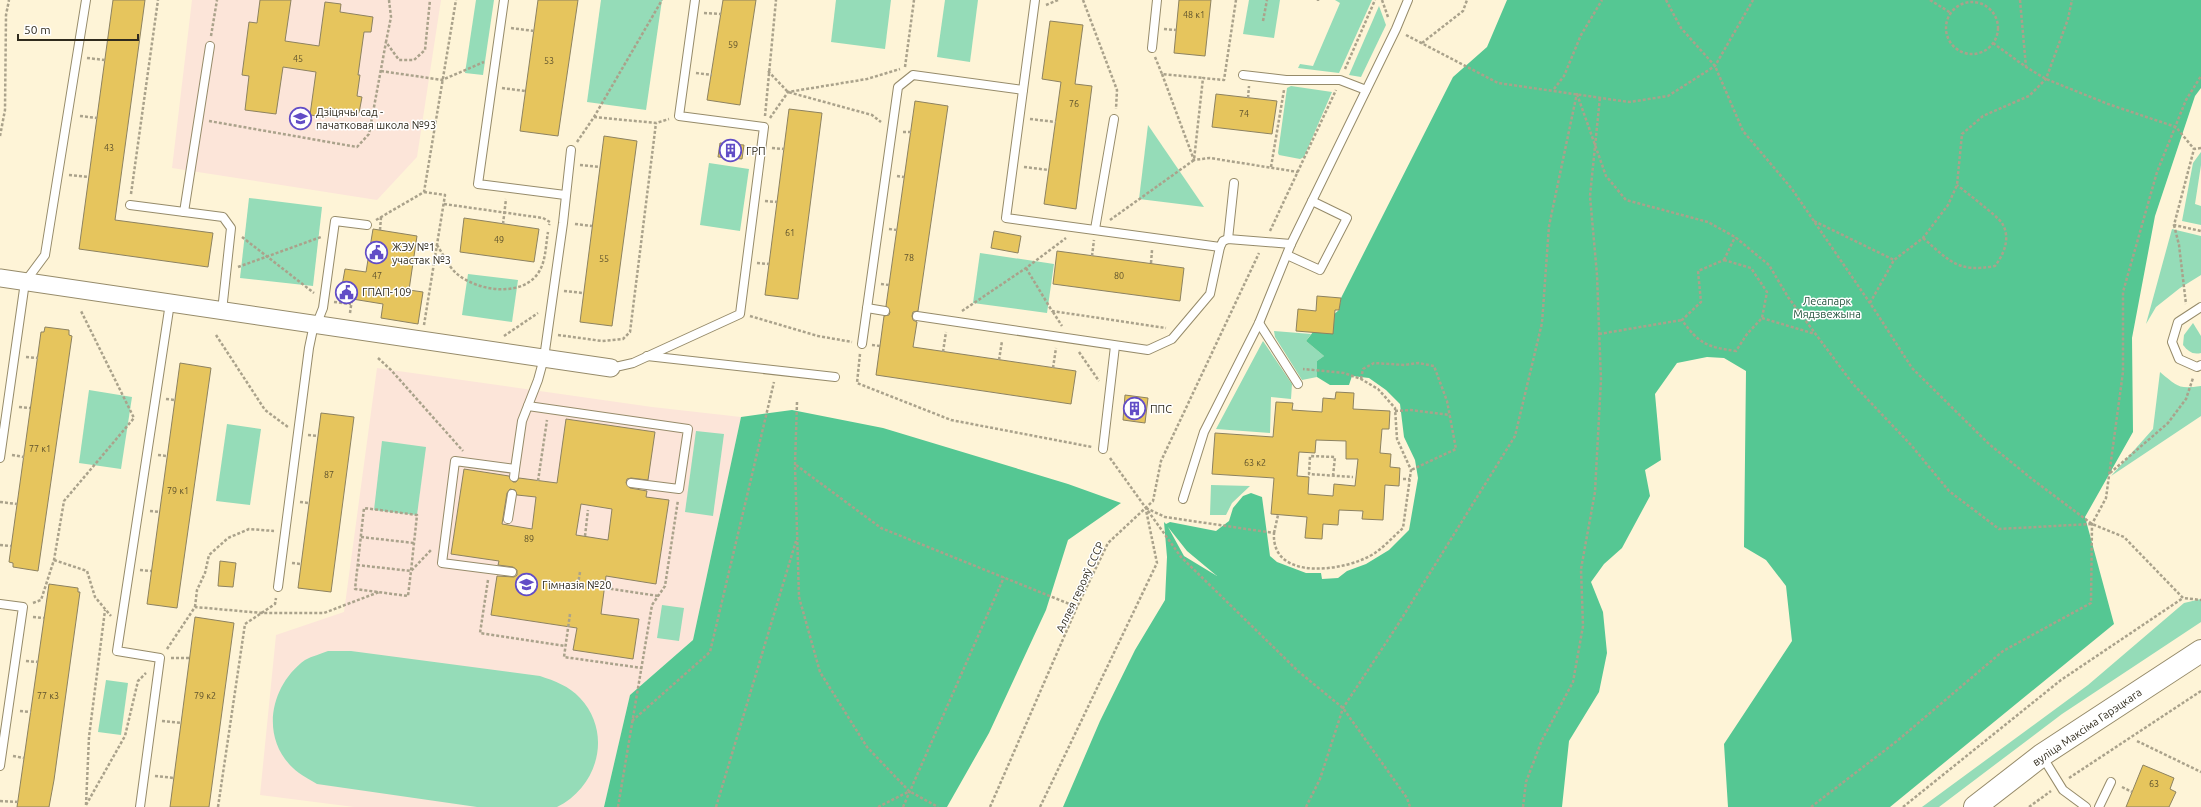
<svg xmlns="http://www.w3.org/2000/svg" width="2201" height="807" font-family="Ubuntu,sans-serif">
<style>
.education{fill:#fce5d9}
.green{fill:#95dcb8}
.forest{fill:#55c793;fill-rule:evenodd}
.building{fill:#e6c55d;stroke:#8d8260;fill-rule:evenodd}
.lines{fill:none;stroke-linecap:round;stroke-linejoin:round}
.lane-casing{stroke:#968b6a;stroke-width:10}
.street-casing{stroke:#968b6a;stroke-width:19}
.secondary-casing{stroke:#968b6a;stroke-width:24}
.path{stroke:#aaa28b;stroke-width:2.5;stroke-dasharray:3 2;stroke-linecap:butt}
.lane{stroke:#fff;stroke-width:8}
.street{stroke:#fff;stroke-width:17}
.secondary{stroke:#fff;stroke-width:22}
.labels{text-anchor:middle;stroke-width:3;stroke-linejoin:round;paint-order:stroke}
.number-label{font-size:9px;fill:#5e522d}
.poi-label{font-size:11px;fill:#302b1d;stroke:#fff;text-anchor:start}
.park-label{font-size:11px;fill:#285741;stroke:#fff}
.street-label{font-size:11px;fill:#302b1d;stroke:#fff}
</style>
<rect width="100%" height="100%" fill="#fef4d7"/>
<g class="education">
<polygon points="192,0 441,0 417,157 377,200 172,168"/>
<polygon points="377,368 652,407 741,417 693,640 630,695 604,807 354,807 260,795 276,635 344,612"/>
</g>
<g class="green">
<polygon points="476,0 494,0 483,75 465,73"/>
<polygon points="601,0 662,0 646,110 587,102"/>
<polygon points="836,0 891,0 885,49 831,42"/>
<polygon points="945,0 978,0 970,62 937,57"/>
<polygon points="1249,0 1280,0 1274,38 1243,34"/>
<polygon points="1335,0 1372,0 1339,73 1298,68 1300,64 1313,66 1340,3"/>
<polygon points="1379,6 1386,25 1361,77 1349,75"/>
<polygon points="1291,86 1332,92 1304,157 1300,159 1279,155 1278,153 1287,88"/>
<polygon points="1148,125 1204,207 1139,199"/>
<polygon points="2201,152 2201,165 2195,204 2201,206 2201,225 2182,221 2193,163"/>
<polygon points="709,163 749,169 740,231 700,225"/>
<polygon points="249,198 322,207 313,286 240,278"/>
<polygon points="2172,229 2201,236 2201,275 2180,288 2156,307 2146,324"/>
<polygon points="980,253 1054,264 1047,313 973,303"/>
<polygon points="468,274 518,280 512,322 462,315"/>
<path d="M 2193,323 L 2201,336 L 2201,353 C 2192,355 2188,351 2183,345 L 2184,335 Z"/>
<polygon points="1274,331 1311,334 1306,341 1324,356 1317,361 1317,377 1302,380 1275,337"/>
<polygon points="1263,341 1292,384 1291,399 1271,397 1270,433 1216,429"/>
<path d="M 2160,372 C 2178,387 2178,389 2201,386 L 2201,416 L 2111,476 L 2153,429 Z"/>
<polygon points="89,390 132,397 121,469 79,463"/>
<polygon points="227,424 261,429 250,505 216,501"/>
<polygon points="696,431 724,434 713,516 685,512"/>
<polygon points="382,441 426,447 417,515 374,510"/>
<polygon points="1211,485 1250,486 1232,503 1226,515 1210,515"/>
<polygon points="2201,599 2201,622 2062,714 1939,807 1922,807 2088,685 2184,603"/>
<polygon points="662,605 684,608 679,641 657,638"/>
<path d="M 328,651 L 351,651 L 540,676 C 555,681 569,686 580,698 C 613,733 598,787 557,807 L 477,807 L 317,784 C 311,780 304,777 299,773 C 259,743 268,687 305,660 C 312,656 321,654 328,651 Z"/>
<polygon points="106,680 128,683 121,735 98,732"/>
</g>
<g class="forest">
<path d="M 1507,0 L 2201,0 L 2201,88 L 2195,96 L 2155,216 L 2132,338 L 2133,432 L 2085,517 L 2114,624 L 1890,807 L 1728,807 L 1724,744 L 1792,641 L 1786,586 L 1766,560 L 1744,547 L 1746,371 L 1724,358 L 1707,357 L 1677,363 L 1655,394 L 1661,460 L 1645,470 L 1650,496 L 1622,548 L 1604,564 L 1591,582 L 1603,612 L 1607,653 L 1599,692 L 1569,741 L 1562,807 L 1063,807 L 1100,721 L 1135,650 L 1165,600 L 1167,557 L 1164,522 L 1166,524 L 1170,522 L 1216,531 L 1229,521 L 1233,508 L 1243,496 L 1251,493 L 1262,497 L 1270,556 L 1277,562 L 1306,573 L 1321,573 L 1322,579 L 1338,578 L 1347,571 L 1366,564 L 1389,550 L 1409,530 L 1418,478 L 1415,460 L 1404,437 L 1400,404 L 1386,390 L 1369,378 L 1352,376 L 1349,385 L 1330,385 L 1317,377 L 1317,361 L 1324,356 L 1306,341 L 1313,332 L 1339,310 L 1341,298 L 1453,77 L 1487,47 ZM 1168,527 L 1187,551 L 1217,576 L 1184,556 Z"/>
<polygon points="792,410 883,428 1068,484 1121,503 1068,540 1046,610 989,733 947,807 604,807 630,695 693,640 741,417"/>
</g>
<g class="building">
<polygon points="113,0 145,0 115,220 213,233 208,267 79,249"/>
<polygon points="260,0 291,0 285,41 319,46 325,2 341,4 340,12 373,17 371,32 364,32 358,75 360,75 357,96 362,97 359,113 328,108 326,117 310,115 316,72 283,67 276,114 245,110 249,76 242,75 249,22 257,23"/>
<polygon points="538,0 578,0 558,136 520,131"/>
<polygon points="723,0 756,0 740,105 707,100"/>
<polygon points="1179,0 1211,0 1205,56 1174,53"/>
<polygon points="1050,21 1083,25 1075,84 1092,86 1076,209 1044,204 1061,82 1042,79"/>
<polygon points="1216,94 1277,101 1272,134 1212,127"/>
<polygon points="915,101 948,106 918,311 913,312 912,316 913,320 917,322 913,347 1076,371 1071,404 876,375 884,316 889,315 890,312 886,306"/>
<polygon points="789,109 822,113 798,299 765,295"/>
<polygon points="604,136 637,141 612,326 580,322"/>
<polygon points="720,143 744,145 742,159 718,157"/>
<polygon points="464,218 539,229 534,262 460,252"/>
<polygon points="373,229 417,236 409,290 423,292 418,324 381,318 383,304 340,297 345,269 366,272"/>
<polygon points="994,231 1021,236 1018,253 991,248"/>
<polygon points="1057,251 1184,268 1180,301 1053,284"/>
<polygon points="1317,296 1341,298 1339,310 1335,310 1333,334 1296,331 1298,309 1316,311"/>
<polygon points="45,327 69,330 69,335 72,336 38,571 13,567 13,563 9,562 41,332 44,332"/>
<polygon points="180,363 211,368 177,608 147,604"/>
<path d="M 1336,392 L 1354,393 L 1353,409 L 1390,411 L 1389,429 L 1382,429 L 1380,453 L 1391,454 L 1390,467 L 1400,468 L 1399,486 L 1385,485 L 1383,520 L 1362,519 L 1363,511 L 1339,510 L 1338,525 L 1323,524 L 1322,539 L 1305,538 L 1307,517 L 1271,514 L 1274,478 L 1212,474 L 1215,433 L 1273,437 L 1276,402 L 1293,403 L 1292,410 L 1322,412 L 1323,398 L 1335,399 ZM 1316,440 L 1346,441 L 1346,459 L 1358,459 L 1355,486 L 1334,484 L 1333,496 L 1308,494 L 1309,477 L 1297,476 L 1299,452 L 1315,453 Z"/>
<polygon points="1125,395 1148,398 1145,423 1123,420"/>
<polygon points="321,413 354,417 331,592 298,588"/>
<path d="M 566,419 L 655,432 L 648,480 L 631,478 L 627,479 L 626,483 L 630,488 L 647,491 L 646,497 L 669,500 L 656,584 L 606,576 L 601,614 L 639,619 L 633,659 L 573,650 L 577,628 L 491,615 L 497,576 L 514,577 L 517,575 L 517,570 L 513,567 L 498,565 L 499,561 L 451,554 L 464,469 L 509,476 L 513,482 L 516,482 L 519,478 L 557,483 ZM 510,489 L 515,490 L 517,495 L 536,497 L 532,529 L 502,524 L 507,493 ZM 581,504 L 612,509 L 608,540 L 576,535 Z"/>
<polygon points="220,561 236,563 233,587 218,586"/>
<polygon points="49,584 78,588 78,592 80,592 54,780 49,807 17,807"/>
<polygon points="195,617 234,623 209,807 170,807"/>
<polygon points="2143,765 2174,778 2170,789 2176,792 2169,807 2126,807"/>
</g>
<g class="lines">
<defs>
<g id="lane">
<polyline points="504,0 478,184 565,195"/>
<polyline points="1035,0 1006,218 1220,247 1223,241 1228,239 1291,244"/>
<polyline points="1152,48 1157,0"/>
<polyline points="1243,75 1286,80 1340,80 1366,90"/>
<polyline points="130,205 223,217 231,228 222,311"/>
<polyline points="184,212 210,46"/>
<polyline points="1095,229 1114,119"/>
<polyline points="1228,239 1234,183"/>
<polyline points="1287,255 1320,270 1347,218 1312,201"/>
<polyline points="2201,307 2178,322 2172,342 2179,359 2197,367 2201,365"/>
<polyline points="867,308 885,311"/>
<polyline points="917,316 1148,350 1172,339 1210,294 1220,247"/>
<polyline points="1259,323 1298,384"/>
<polyline points="862,344 898,87 913,75 1023,90"/>
<polyline points="647,356 835,377"/>
<polyline points="611,368 633,363 740,314 764,127 679,116 695,0"/>
<polyline points="528,406 688,429 679,489 631,483"/>
<polyline points="1103,449 1115,346"/>
<polyline points="0,458 25,282 45,255 86,0"/>
<polyline points="514,477 515,469"/>
<polyline points="1183,499 1204,432 1259,323 1291,244 1396,29 1408,0"/>
<polyline points="508,519 512,494"/>
<polyline points="512,572 442,563 455,461 515,469 522,421 538,380 544,358 563,223 571,150"/>
<polyline points="278,587 309,348 314,324 317,323 323,308 335,221 367,225"/>
<polyline points="0,604 23,607 0,766"/>
<polyline points="2042,756 2063,790 2086,807"/>
<polyline points="140,807 160,658 117,651 170,303"/>
<polyline points="2099,807 2111,782"/>
</g>
<polyline id="street" points="0,278 611,368"/>
<polyline id="secondary" points="1975,807 2042,755 2201,651"/>
</defs>
<use href="#lane" class="lane-casing"/>
<use href="#street" class="street-casing"/>
<use href="#secondary" class="secondary-casing"/>
<g class="path">
<polyline points="389,0 391,17 386,42 399,60 414,60 425,50 430,0"/>
<polyline points="1083,0 1117,90 1116,109"/>
<polyline points="1382,0 1388,17"/>
<polyline points="1666,0 1681,28 1715,66 1743,131 1792,189 1876,312 1912,368 1989,444 2032,479 2092,524 2124,537 2183,598 2201,600"/>
<polyline points="1930,0 1951,13"/>
<polyline points="2020,0 2026,67"/>
<polyline points="1318,1 1318,0"/>
<circle cx="1972" cy="28" r="26"/>
<polyline points="1046,5 1058,0"/>
<polyline points="704,13 721,14"/>
<polyline points="1263,21 1267,0"/>
<polyline points="511,28 534,31"/>
<polyline points="1164,29 1176,30"/>
<polyline points="1406,35 1498,83 1629,102 1668,96 1715,66 1753,0"/>
<polyline points="211,36 217,0"/>
<polyline points="1422,43 1463,11 1467,0"/>
<polyline points="1993,43 2026,67 2046,79 2108,104 2176,127 2194,149"/>
<polyline points="1155,57 1162,74 1203,78"/>
<polyline points="87,58 105,60"/>
<polyline points="905,67 914,0"/>
<polyline points="1345,69 1375,0"/>
<polyline points="381,71 442,80 484,62"/>
<polyline points="768,71 788,92 872,115 881,122"/>
<polyline points="696,73 712,75"/>
<polyline points="1162,74 1194,160 1210,158 1298,172"/>
<polyline points="502,88 525,91"/>
<polyline points="1554,89 1564,76 1581,35 1602,0"/>
<polyline points="1577,94 1606,176 1626,200 1708,222 1735,237 1769,265 1788,297 1853,384 1911,445 1949,491 1999,529 2091,524"/>
<polyline points="1248,98 1249,86"/>
<polyline points="80,116 97,118"/>
<polyline points="765,116 776,0"/>
<polyline points="594,117 656,123 669,119"/>
<polyline points="770,118 788,92 867,79 900,69"/>
<polyline points="1030,119 1056,122"/>
<polyline points="209,121 357,147 369,134 386,42"/>
<polyline points="903,132 911,132"/>
<polyline points="0,136 5,110 6,15 9,0"/>
<polyline points="577,142 594,117 662,0"/>
<polyline points="772,148 784,149"/>
<polyline points="2201,148 2194,149 2174,225 2201,231"/>
<polyline points="580,165 600,167"/>
<polyline points="1024,167 1049,170"/>
<polyline points="1271,167 1284,90"/>
<polyline points="69,175 89,177"/>
<polyline points="897,176 904,177"/>
<polyline points="424,192 445,195 424,325"/>
<polyline points="131,194 158,0"/>
<polyline points="765,201 777,202"/>
<polyline points="444,204 543,218 550,222 549,225"/>
<polyline points="376,220 424,192 456,0"/>
<polyline points="1110,220 1194,160 1203,78 1224,80 1236,0"/>
<polyline points="1814,221 1894,260"/>
<polyline points="503,224 506,199"/>
<polyline points="575,224 592,226"/>
<polyline points="2174,225 2179,245 2186,304"/>
<polyline points="889,229 897,230"/>
<polyline points="380,230 381,217"/>
<polyline points="1270,231 1336,90"/>
<polyline points="242,237 314,293"/>
<path d="M 1923,238 C 1950,261 1957,273 1995,266 C 2004,254 2011,238 2002,223 C 1996,215 1967,193 1957,185"/>
<path d="M 437,245 C 443,254 448,266 456,273 C 477,292 527,299 541,268 C 546,257 546,243 548,232"/>
<polyline points="1092,256 1094,240"/>
<path d="M 1724,260 L 1751,268 L 1767,292 L 1762,318 L 1747,334 L 1736,351 C 1707,347 1699,344 1682,320 L 1701,302 L 1698,271 Z"/>
<polyline points="1724,260 1735,237"/>
<polyline points="757,263 769,264"/>
<polyline points="1151,263 1152,250"/>
<polyline points="238,267 321,237"/>
<polyline points="1026,268 1052,311 1166,328"/>
<polyline points="881,284 889,285"/>
<polyline points="564,291 583,293"/>
<polyline points="334,302 351,304"/>
<polyline points="1870,303 1894,260 1923,238 1948,205 1957,185 1962,134 1983,116 2029,96 2046,79 2068,19 2072,0"/>
<polyline points="962,311 1026,268 1066,238"/>
<polyline points="1053,312 1062,326"/>
<polyline points="350,313 352,299"/>
<polyline points="750,316 818,336 852,342"/>
<polyline points="1762,318 1815,334"/>
<polyline points="1599,334 1682,320"/>
<polyline points="216,335 265,410 288,427"/>
<polyline points="558,335 602,341 623,339 630,332 656,123"/>
<polyline points="504,336 538,313"/>
<polyline points="872,345 880,346"/>
<polyline points="943,352 946,332"/>
<polyline points="1079,352 1099,381"/>
<polyline points="860,354 857,383 951,420 1092,447"/>
<polyline points="26,357 38,358"/>
<polyline points="378,358 391,370 463,451"/>
<polyline points="999,360 1002,341"/>
<polyline points="1053,368 1056,348"/>
<polyline points="1361,379 1363,369 1374,363 1405,365 1418,363 1434,366 1447,401 1456,449 1411,470"/>
<polyline points="166,399 175,400"/>
<polyline points="797,402 795,465 799,597 820,672 867,747 909,791 938,807"/>
<polyline points="19,407 30,408"/>
<polyline points="1395,411 1411,410 1450,415"/>
<polyline points="308,435 318,436"/>
<polyline points="12,455 24,457"/>
<polyline points="158,455 167,456"/>
<polyline points="1110,458 1181,557 1299,672 1343,708 1407,798 1410,807"/>
<polyline points="796,465 881,528 1077,607"/>
<polyline points="2110,473 2168,423 2186,399 2193,378"/>
<polyline points="1333,476 1335,457 1310,456 1309,474 1353,477"/>
<polyline points="1403,479 1410,479"/>
<polyline points="538,481 547,420"/>
<polyline points="0,502 17,504"/>
<polyline points="300,502 309,503"/>
<path d="M 1146,508 L 1165,517 L 1274,533 C 1271,583 1348,571 1375,553 C 1385,546 1394,536 1403,528 L 1411,470 L 1397,439 L 1395,408 L 1378,389 L 1361,379 L 1344,373 L 1303,369"/>
<polyline points="150,511 160,512"/>
<polyline points="1274,533 1278,515"/>
<polyline points="585,536 588,510"/>
<polyline points="361,537 414,543"/>
<polyline points="0,545 11,546"/>
<polyline points="54,560 87,571 95,597 111,616"/>
<polyline points="292,563 301,564"/>
<polyline points="357,565 411,571 417,515 364,508 355,589 408,596 411,571 432,549"/>
<polyline points="140,570 151,571"/>
<polyline points="580,572 578,584 659,596"/>
<polyline points="488,580 480,633 565,646"/>
<polyline points="33,603 41,600 54,560 64,501 134,418 81,311"/>
<polyline points="195,607 197,590 205,573 209,555 228,538 249,529 274,531"/>
<polyline points="570,614 564,657 642,668"/>
<polyline points="33,617 44,618"/>
<polyline points="167,649 195,607 262,613 324,613 379,592"/>
<polyline points="171,658 190,658"/>
<polyline points="26,661 38,662"/>
<polyline points="20,711 31,712"/>
<polyline points="162,721 182,723"/>
<polyline points="632,721 710,652 774,382"/>
<polyline points="2137,741 2201,772"/>
<polyline points="13,756 24,758"/>
<polyline points="155,776 174,778"/>
<polyline points="2069,778 2201,691"/>
<polyline points="2122,787 2132,792"/>
<polyline points="0,801 18,802"/>
<polyline points="86,805 125,736 138,681 146,673"/>
<polyline points="86,805 89,737 105,610"/>
<polyline points="218,807 245,624 275,604 276,598"/>
<polyline points="618,807 652,605 665,586 678,500"/>
<polyline points="716,807 796,541"/>
<polyline points="878,807 908,792"/>
<polyline points="903,807 1004,577"/>
<polyline points="990,807 1077,607 1108,543 1153,501 1161,461 1259,253"/>
<polyline points="1040,807 1157,563 1146,510"/>
<polyline points="1306,807 1320,779 1343,708 1397,626 1515,436 1542,323 1549,226 1577,93"/>
<polyline points="1523,807 1526,782 1542,740 1573,682 1583,626 1581,569 1595,492 1601,380 1597,275 1590,196 1600,97"/>
<polyline points="1811,807 1897,741 2003,651 2091,603 2092,524 2106,498 2123,372 2123,292 2157,172 2186,100 2201,76"/>
<polyline points="1903,807 2061,680 2183,598"/>
<polyline points="2029,807 2051,791"/>
</g>
<use href="#lane" class="lane"/>
<use href="#street" class="street"/>
<use href="#secondary" class="secondary"/>
</g>
<defs>
<symbol id="school-ring" viewBox="-11 -11 22 22"><circle r="9.5" fill="#fff" stroke="#624dc6" stroke-width="1.5"/><path d="M0-5L7-2L0 1L-7-2ZM-4 1L0 2.5L4 1V4Q0 6-4 4Z" fill="#624dc6"/></symbol>
<symbol id="building-ring" viewBox="-11 -11 22 22"><circle r="9.5" fill="#fff" stroke="#624dc6" stroke-width="1.5"/><path d="M-4-6H4V6H1V3H-1V6H-4ZM-2.5-4.3h1.7v1.8h-1.7ZM.8-4.3h1.7v1.8H.8ZM-2.5-1h1.7V.8h-1.7ZM.8-1h1.7V.8H.8Z" fill="#624dc6"/></symbol>
<symbol id="civic-ring" viewBox="-11 -11 22 22"><circle r="9.5" fill="#fff" stroke="#624dc6" stroke-width="1.5"/><path d="M-.6-6.5H3V-4.5H.6V-3L4-1V1h2V6H-6V1h2V-1L-.6-3ZM-1.2 2.5V6h2.4V2.5Z" fill="#624dc6"/></symbol>
</defs>
<g fill-rule="evenodd">
<use href="#school-ring" x="288" y="106" width="25" height="25"/>
<use href="#building-ring" x="718" y="138" width="25" height="25"/>
<use href="#civic-ring" x="364" y="240" width="25" height="25"/>
<use href="#civic-ring" x="334" y="280" width="25" height="25"/>
<use href="#building-ring" x="1122" y="396" width="25" height="25"/>
<use href="#school-ring" x="514" y="572" width="25" height="25"/>
</g>
<g class="labels">
<g class="number-label">
<text x="1194" y="18">48 к1</text>
<text x="733" y="48">59</text>
<text x="298" y="62">45</text>
<text x="549" y="64">53</text>
<text x="1074" y="107">76</text>
<text x="1244" y="117">74</text>
<text x="109" y="151">43</text>
<text x="790" y="236">61</text>
<text x="499" y="243">49</text>
<text x="909" y="261">78</text>
<text x="604" y="262">55</text>
<text x="377" y="279">47</text>
<text x="1119" y="279">80</text>
<text x="40" y="452">77 к1</text>
<text x="1255" y="466">63 к2</text>
<text x="329" y="478">87</text>
<text x="178" y="494">79 к1</text>
<text x="529" y="542">89</text>
<text x="48" y="699">77 к3</text>
<text x="205" y="699">79 к2</text>
<text x="2154" y="787">63</text>
</g>
<g class="poi-label">
<text x="316" y="116">Дзіцячы сад -<tspan x="316" dy="13">пачатковая школа №93</tspan></text>
<text x="746" y="155">ГРП</text>
<text x="392" y="251">ЖЭУ №1<tspan x="392" dy="13">участак №3</tspan></text>
<text x="362" y="296">ГПАП-109</text>
<text x="1150" y="413">ППС</text>
<text x="542" y="589">Гімназія №20</text>
</g>
<g class="park-label">
<text x="1827" y="305">Лесапарк<tspan x="1827" dy="13">Мядзвежына</tspan></text>
</g>
<g class="street-label">
<text transform="translate(1080 587) rotate(-65)" y="4">Аллея герояў СССР</text>
<text transform="translate(2087 727) rotate(-34)" y="4">вуліца Максіма Гарэцкага</text>
</g>
</g>
<path d="M18 34v6h120v-6" fill="none" stroke="#302b1d" stroke-width="2"/>
<text x="24" y="34" font-size="12" fill="#302b1d" stroke="#ffffff" stroke-width="3" paint-order="stroke">50 m</text>
</svg>
